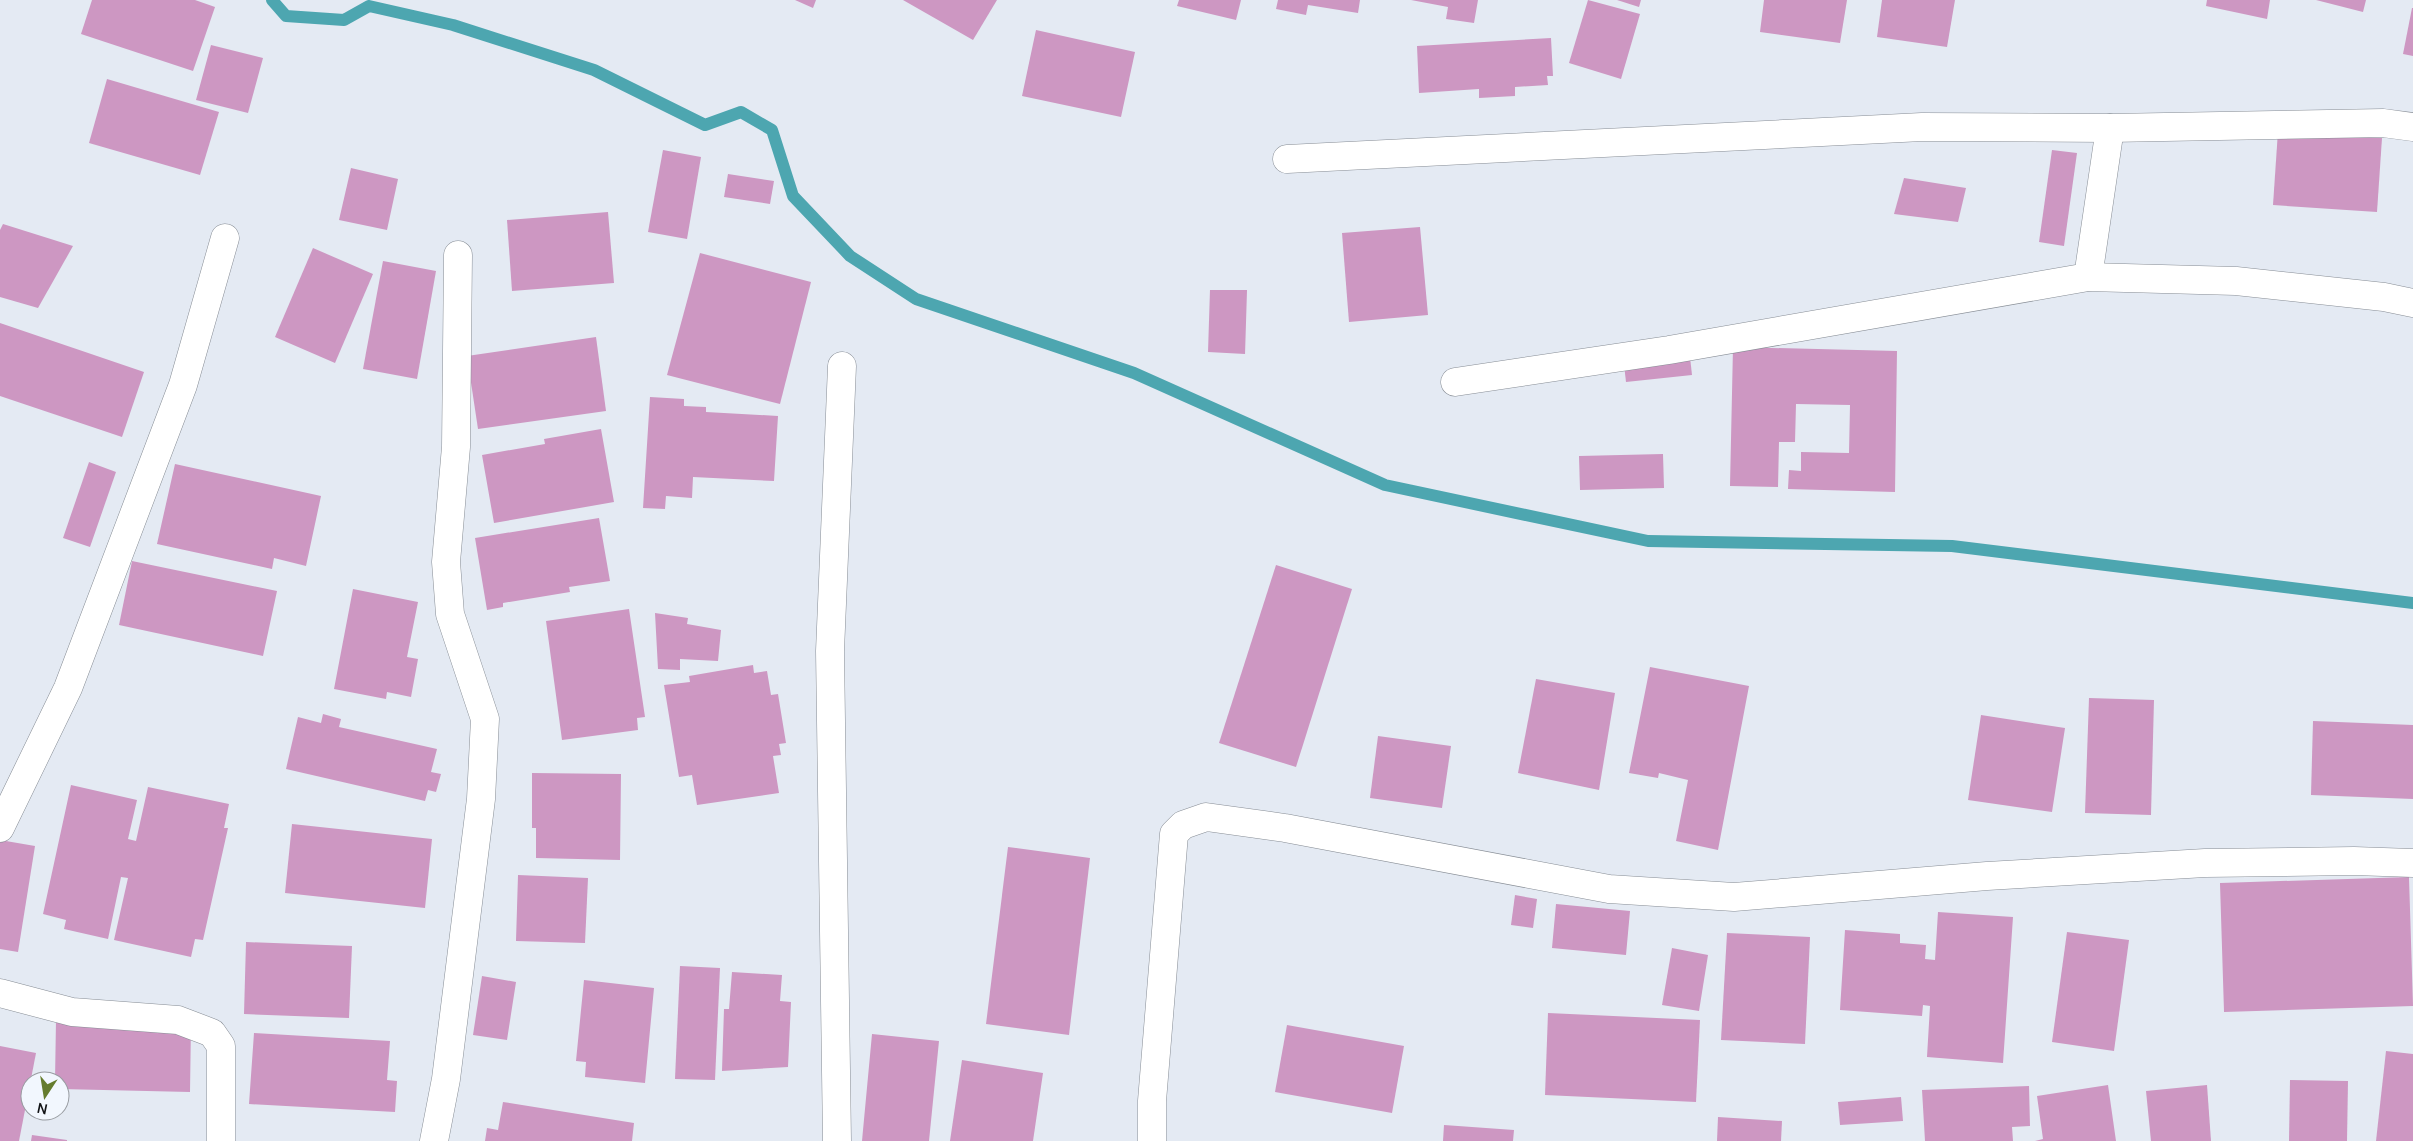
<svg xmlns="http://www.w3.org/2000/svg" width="2413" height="1141" font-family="Manrope,sans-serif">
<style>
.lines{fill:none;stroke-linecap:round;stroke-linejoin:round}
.stream{stroke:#4da6b0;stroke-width:12}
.building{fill:#cd97c2}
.street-casing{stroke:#878d95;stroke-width:29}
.street{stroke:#fff;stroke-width:28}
</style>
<rect width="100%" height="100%" fill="#e4eaf3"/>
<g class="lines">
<polyline class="stream" points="272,0 286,16 344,20 369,6 453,25 594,70 705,125 741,112 772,130 793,196 850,256 916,299 1134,373 1385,485 1648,541 1952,546 2413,603"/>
</g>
<g class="building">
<polygon points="92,0 195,0 215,7 193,71 81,34"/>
<polygon points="795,0 816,0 813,8"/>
<polygon points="903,0 997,0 973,40"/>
<polygon points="1179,0 1241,0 1236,20 1177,6"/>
<polygon points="1278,0 1360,0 1358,13 1308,5 1306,15 1276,9"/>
<polygon points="1411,0 1478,0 1474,23 1446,19 1448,7"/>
<polygon points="1588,0 1640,14 1621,79 1569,63"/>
<polygon points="1617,0 1641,0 1639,7"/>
<polygon points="1764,0 1847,0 1840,43 1760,32"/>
<polygon points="1882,0 1955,0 1947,47 1877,37"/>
<polygon points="2207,0 2270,0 2267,19 2206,6"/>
<polygon points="2316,0 2366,0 2363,12"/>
<polygon points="2412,8 2413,8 2413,56 2403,54"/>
<polygon points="1036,30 1135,52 1121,117 1022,96"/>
<polygon points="1551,38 1553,76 1547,76 1548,85 1515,87 1515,96 1479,98 1479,89 1419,93 1417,46"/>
<polygon points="211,45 263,58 248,113 196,100"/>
<polygon points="107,79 219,112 200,175 89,143"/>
<polygon points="2278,131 2382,138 2377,212 2273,205"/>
<polygon points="663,150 701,157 687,239 648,232"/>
<polygon points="2052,150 2077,153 2064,246 2039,242"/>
<polygon points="351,168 398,179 387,230 339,220"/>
<polygon points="728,174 774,181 770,204 724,197"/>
<polygon points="1904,178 1966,188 1958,222 1894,214"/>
<polygon points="608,212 614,283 512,291 507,220"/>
<polygon points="3,224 73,246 38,308 0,297 0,230"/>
<polygon points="1420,227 1428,315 1349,322 1342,233"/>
<polygon points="313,248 373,274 335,363 275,337"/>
<polygon points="700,253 811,282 780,404 667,375"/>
<polygon points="383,261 436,271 417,379 363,369"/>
<polygon points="1210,290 1247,290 1245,354 1208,352"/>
<polygon points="0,323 144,372 122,437 0,396"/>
<polygon points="596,337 606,411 478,429 467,356"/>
<polygon points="1688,339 1692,375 1626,382 1622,347"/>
<polygon points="1733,347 1897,351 1895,492 1788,489 1789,470 1801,471 1801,452 1849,453 1850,405 1796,404 1795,442 1779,442 1778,487 1730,486"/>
<polygon points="650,397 684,399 684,406 706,407 706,412 778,416 774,481 693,477 692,498 666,496 665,509 643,508"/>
<polygon points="601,429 614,502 494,523 482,455 545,444 544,439"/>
<polygon points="1663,454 1664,488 1580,490 1579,456"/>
<polygon points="89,462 116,472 90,547 63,538"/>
<polygon points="175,464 321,496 306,566 274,558 272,569 157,544"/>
<polygon points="599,518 610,581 569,587 570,592 503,603 503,607 487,610 475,538"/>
<polygon points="132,561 277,591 263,656 119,625"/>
<polygon points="1276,565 1352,589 1296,767 1219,743"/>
<polygon points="353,589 418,602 407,657 418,659 411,697 387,692 386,699 334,689"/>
<polygon points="629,609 645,717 637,718 638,730 562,740 546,621"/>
<polygon points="655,613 688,618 687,624 721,630 718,661 680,659 680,670 658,669"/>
<polygon points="753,665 754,673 767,671 771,695 778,694 786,743 779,744 781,755 773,756 779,793 697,805 692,775 679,777 664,685 690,682 689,676"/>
<polygon points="1650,667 1749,686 1718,850 1676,841 1688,780 1659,773 1658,778 1629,773"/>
<polygon points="1536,679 1615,693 1599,790 1518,773"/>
<polygon points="2089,698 2154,700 2151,815 2085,813"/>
<polygon points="323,714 341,719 339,727 437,749 431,772 441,774 436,792 428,790 425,801 286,769 298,717 321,723"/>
<polygon points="1981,715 2065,728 2052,812 1968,800"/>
<polygon points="2313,721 2413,725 2413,799 2311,795"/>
<polygon points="1378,736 1451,746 1442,808 1370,798"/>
<polygon points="532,773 621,774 620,860 536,858 536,828 532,828"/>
<polygon points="71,785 137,800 128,839 136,841 148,787 229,804 224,828 228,828 203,940 195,939 191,957 114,940 128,878 121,877 108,939 64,929 66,920 43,914"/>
<polygon points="292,824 432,839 425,908 285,893"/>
<polygon points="0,840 35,846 18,952 0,949"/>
<polygon points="1008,847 1090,858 1069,1035 986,1024"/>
<polygon points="518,875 588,878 585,943 516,941"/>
<polygon points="2409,877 2413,1006 2224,1012 2220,883"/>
<polygon points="1515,895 1537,899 1533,928 1511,925"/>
<polygon points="1556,904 1630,911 1626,955 1552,948"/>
<polygon points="1938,912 2013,917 2003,1063 1927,1057 1930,1006 1923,1005 1922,1016 1840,1010 1845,930 1900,934 1900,943 1926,945 1925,959 1935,960"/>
<polygon points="2067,932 2129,940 2114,1051 2052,1042"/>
<polygon points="1727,933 1810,937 1805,1044 1721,1040"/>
<polygon points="246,942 352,946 349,1018 244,1014"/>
<polygon points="1672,948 1708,955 1699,1011 1662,1005"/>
<polygon points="680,966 720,968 715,1080 675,1079"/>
<polygon points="732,972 782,975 780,1001 791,1002 788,1067 722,1071 724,1009 729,1009"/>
<polygon points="482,976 516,982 507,1040 473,1035"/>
<polygon points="584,980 654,988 645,1083 585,1077 586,1062 576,1061"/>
<polygon points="1548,1013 1700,1020 1696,1102 1545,1095"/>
<polygon points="56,1020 191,1022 190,1092 60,1089 60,1081 55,1081"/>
<polygon points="1287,1025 1404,1046 1392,1113 1275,1092"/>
<polygon points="254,1033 390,1041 387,1080 397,1081 395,1112 249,1104"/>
<polygon points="872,1034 939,1041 929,1141 862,1141"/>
<polygon points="0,1046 36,1053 19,1141 0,1141"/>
<polygon points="2386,1051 2413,1054 2413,1141 2376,1141"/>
<polygon points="962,1060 1043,1073 1033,1141 950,1141"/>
<polygon points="2290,1080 2348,1081 2347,1141 2289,1141"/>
<polygon points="2108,1085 2116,1141 2035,1141 2043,1139 2037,1096"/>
<polygon points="2207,1085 2211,1141 2151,1141 2146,1091"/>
<polygon points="2029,1086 2030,1126 2012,1127 2013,1141 1925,1141 1922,1090"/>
<polygon points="1901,1097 1903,1121 1840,1125 1838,1102"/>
<polygon points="503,1102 634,1123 632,1141 485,1141 487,1128 498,1130"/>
<polygon points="1718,1117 1782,1121 1781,1141 1717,1141"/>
<polygon points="1444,1125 1514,1130 1513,1141 1443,1141"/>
<polygon points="32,1135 67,1140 67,1141 31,1141"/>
</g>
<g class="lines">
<defs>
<g id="street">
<polyline points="1287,159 1922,127 2110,128 2383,123 2413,127"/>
<polyline points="2088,277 2110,128"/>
<polyline points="1455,382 1669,350 2088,277 2236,281 2384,297 2413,303"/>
<polyline points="0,828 68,688 183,385 225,238"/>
<polyline points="0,993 72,1012 178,1020 212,1033 221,1046 221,1141"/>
<polyline points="434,1141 446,1079 481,799 485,719 450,614 446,562 456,447 458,255"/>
<polyline points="837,1141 830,651 842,366"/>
<polyline points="1152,1141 1152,1101 1174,834 1183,825 1206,817 1285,828 1609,889 1734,897 1987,876 2205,863 2354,861 2413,863"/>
</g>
</defs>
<use href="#street" class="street-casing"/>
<use href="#street" class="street"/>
</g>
<g transform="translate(45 1096) rotate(192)"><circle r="24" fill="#f2f7fe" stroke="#989ca1"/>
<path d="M0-4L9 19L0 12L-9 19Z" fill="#657c2e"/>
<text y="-8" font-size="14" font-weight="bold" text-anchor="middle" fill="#111316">N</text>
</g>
</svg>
